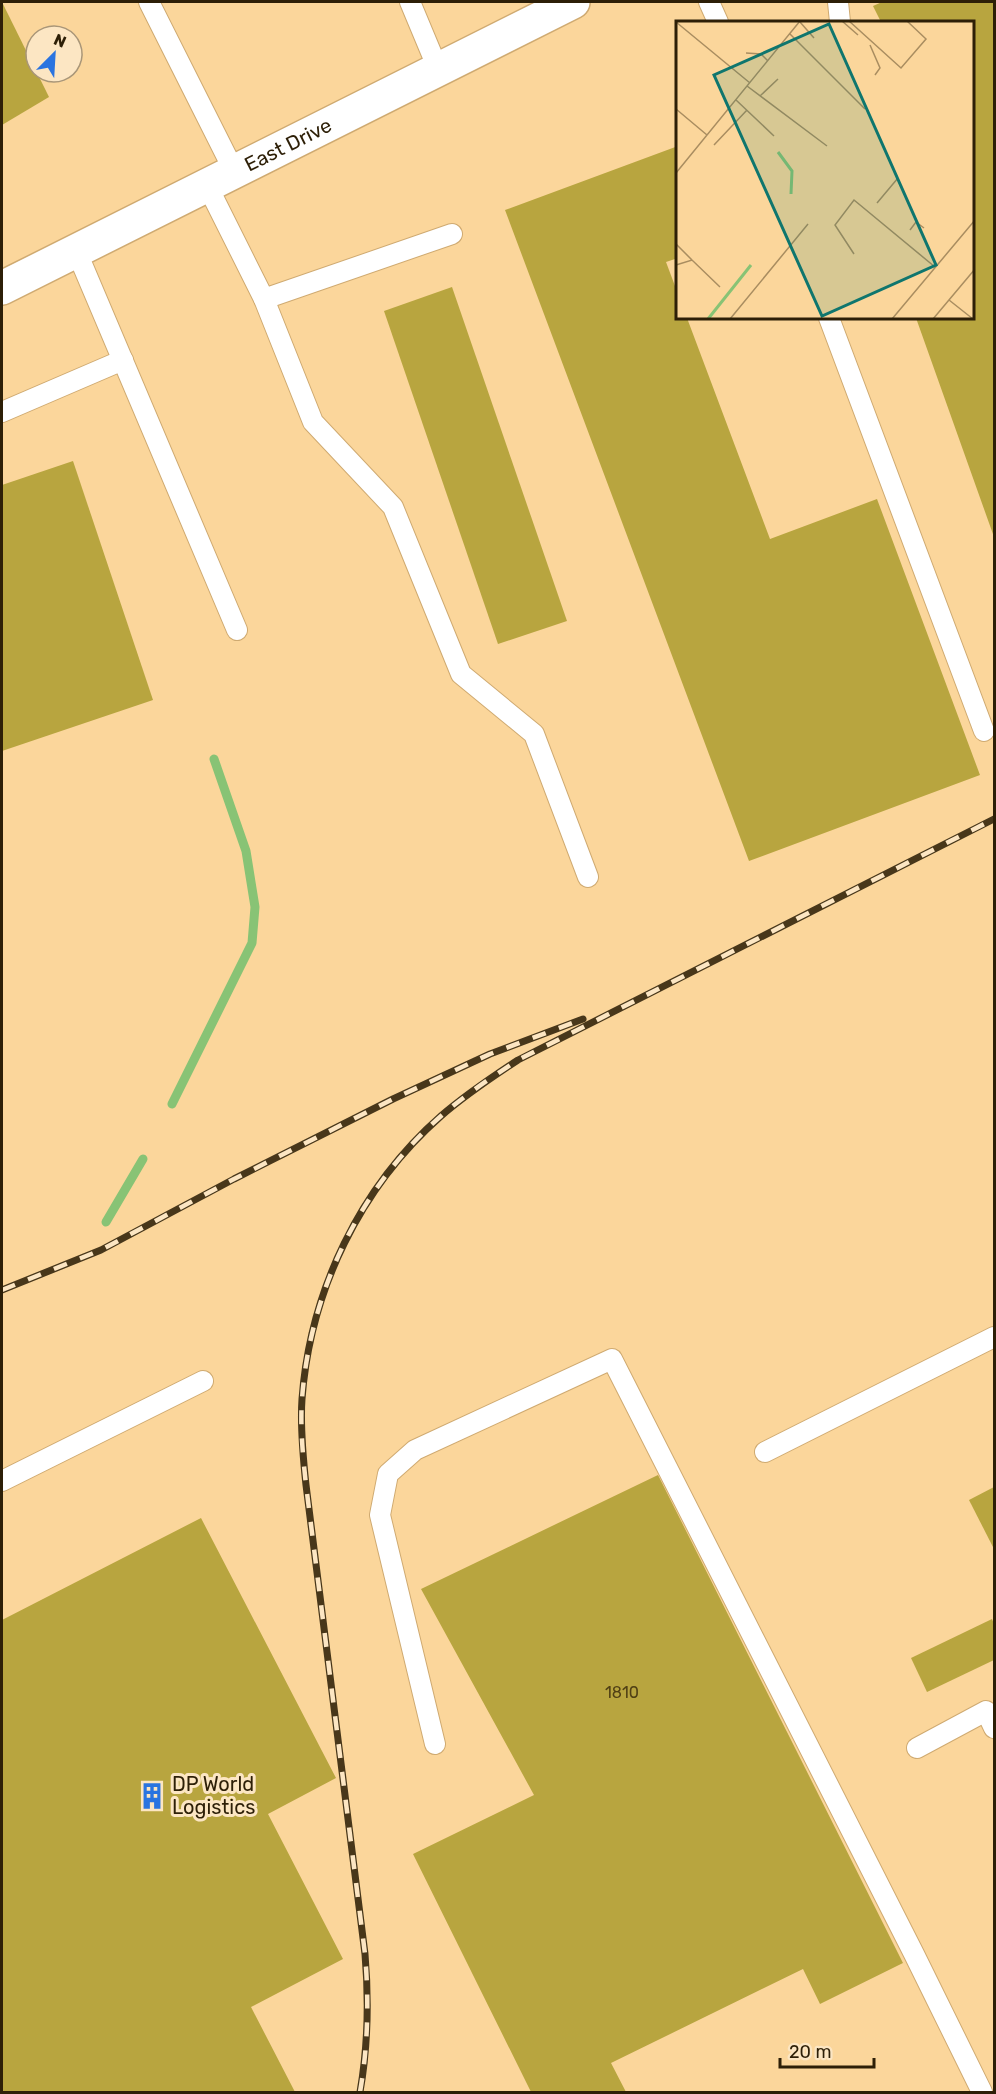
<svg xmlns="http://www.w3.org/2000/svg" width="996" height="2094" font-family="Rubik,sans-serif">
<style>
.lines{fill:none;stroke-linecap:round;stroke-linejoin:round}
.stream{stroke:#88c375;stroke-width:9}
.building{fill:#b8a53f}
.service-casing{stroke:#cfaa71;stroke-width:22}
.tertiary-casing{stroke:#cfaa71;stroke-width:36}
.service{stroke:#fff;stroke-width:20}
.tertiary{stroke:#fff;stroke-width:33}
.rail-casing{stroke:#48371a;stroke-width:7}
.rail{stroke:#fce6c3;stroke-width:4.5;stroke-dasharray:14;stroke-linecap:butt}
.labels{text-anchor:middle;stroke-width:6;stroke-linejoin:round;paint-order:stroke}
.number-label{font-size:16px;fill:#504015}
.street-label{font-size:20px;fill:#2d1f07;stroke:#fce6c3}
.poi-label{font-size:20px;fill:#2d1f07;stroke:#fce6c3;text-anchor:start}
.inset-river{fill:none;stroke:#88c375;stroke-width:3}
.inset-road{fill:none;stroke:#a98d60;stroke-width:1.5}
.view{fill:#0f766e;fill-opacity:0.15;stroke:#0f766e;stroke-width:3}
.inset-edge{fill:none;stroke:#2d1f07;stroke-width:3}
</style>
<rect width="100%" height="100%" fill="#fbd69b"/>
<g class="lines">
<g class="stream">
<polyline points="172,1104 252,943 255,907 246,851 214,759"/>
<polyline points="106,1222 143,1159"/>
</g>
</g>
<g class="building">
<polygon points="2,2 49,97 2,125"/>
<polygon points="882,2 994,2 994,537 916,318 974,318 974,22 881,22 873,6"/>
<polygon points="678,146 678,258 666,262 678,294 678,318 687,318 770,539 877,499 980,775 749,861 505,210"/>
<polygon points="452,287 567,621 498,644 384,311"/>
<polygon points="73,461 153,700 2,751 2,485"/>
<polygon points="658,1475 903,1963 820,2004 803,1969 611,2063 626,2092 531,2092 413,1854 534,1795 421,1589"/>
<polygon points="994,1487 994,1549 969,1500"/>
<polygon points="201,1518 336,1778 268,1814 343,1959 251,2007 295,2092 2,2092 2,1620"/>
<polygon points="992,1619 994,1624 994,1660 927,1692 911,1658"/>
</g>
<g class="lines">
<defs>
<g id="service">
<polyline points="149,2 234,171"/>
<polyline points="410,2 438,69"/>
<polyline points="709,2 718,22"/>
<polyline points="838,2 840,22"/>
<polyline points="207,185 264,299 313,422 393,507 461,674 534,734 588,877"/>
<polyline points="76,250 237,630"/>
<polyline points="264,299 452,234"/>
<polyline points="829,318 984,731"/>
<polyline points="2,412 123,360"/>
<polyline points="765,1452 994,1337"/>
<polyline points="2,1481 203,1381"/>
<polyline points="435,1744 380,1515 388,1474 415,1450 612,1359 914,1954 982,2092"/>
<polyline points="917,1748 986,1711 994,1728"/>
</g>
<g id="tertiary">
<path id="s1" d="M 2,288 L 573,2"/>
</g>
</defs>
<use href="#service" class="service-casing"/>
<use href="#tertiary" class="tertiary-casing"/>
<use href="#service" class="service"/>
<use href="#tertiary" class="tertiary"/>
<defs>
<g id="rail">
<polyline points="2,1290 101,1250 234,1179 393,1099 490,1054 583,1019"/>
<path d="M 360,2092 C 368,2046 369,2001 365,1954 L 306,1485 C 303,1457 300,1427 302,1399 C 310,1291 360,1187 441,1116 C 465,1095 492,1077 518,1060 L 994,819"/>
</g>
</defs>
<use href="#rail" class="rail-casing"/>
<use href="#rail" class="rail"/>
</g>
<defs>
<symbol id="building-bare" viewBox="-9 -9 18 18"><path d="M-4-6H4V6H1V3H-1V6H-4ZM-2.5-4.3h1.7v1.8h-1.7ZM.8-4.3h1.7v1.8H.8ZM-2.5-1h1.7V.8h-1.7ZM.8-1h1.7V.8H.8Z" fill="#2a74e0" stroke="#fce6c3" stroke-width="2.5" paint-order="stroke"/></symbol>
</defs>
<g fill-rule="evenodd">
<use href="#building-bare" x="133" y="1777" width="38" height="38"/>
</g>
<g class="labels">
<g class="number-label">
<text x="622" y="1698">1810</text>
</g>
<g class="street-label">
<text dy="7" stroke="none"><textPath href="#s1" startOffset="320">East Drive</textPath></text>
</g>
<g class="poi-label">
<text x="172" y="1791">DP World<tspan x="172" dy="23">Logistics</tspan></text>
</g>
</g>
<g transform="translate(676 21)">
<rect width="298" height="298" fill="#fbd69b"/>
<path class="inset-river" d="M 102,131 L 116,150 L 115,173M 32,298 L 75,244"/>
<path class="inset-road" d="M 166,0 L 182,14M 173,0 L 225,47 L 250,18 L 231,0M 0,1 L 74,62M 124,1 L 138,17M 114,13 L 189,88M 194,24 L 204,47 L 199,54M 70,32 L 85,33 L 92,40M 71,65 L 151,125M 84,75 L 102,58M 60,79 L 98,115M 0,88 L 31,114M 38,124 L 71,89M 0,152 L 124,0M 201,182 L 222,157M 234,209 L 240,201 L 248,207M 0,223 L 16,239M 178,233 L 159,204 L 178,179 L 259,246M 0,244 L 16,239 L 44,266M 273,279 L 297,298M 54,298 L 132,203M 216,298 L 299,199M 257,298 L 299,248"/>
<path class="view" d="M 153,3 L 260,244 L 146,295 L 38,54 Z"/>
<rect width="298" height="298" class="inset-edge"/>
</g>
<rect width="996" height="2094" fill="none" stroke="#2d1f07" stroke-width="6"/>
<g transform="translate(54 54) rotate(24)"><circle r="28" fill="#fce6c3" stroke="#a99678" stroke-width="1.5"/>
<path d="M0-4.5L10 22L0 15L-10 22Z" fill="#2a74e0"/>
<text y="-9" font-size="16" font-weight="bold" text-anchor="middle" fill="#2d1f07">N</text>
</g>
<path d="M780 2058v9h94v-9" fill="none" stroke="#2d1f07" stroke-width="3"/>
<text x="789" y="2058" font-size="18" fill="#2d1f07" stroke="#fce6c3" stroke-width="4.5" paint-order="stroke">20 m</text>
</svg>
